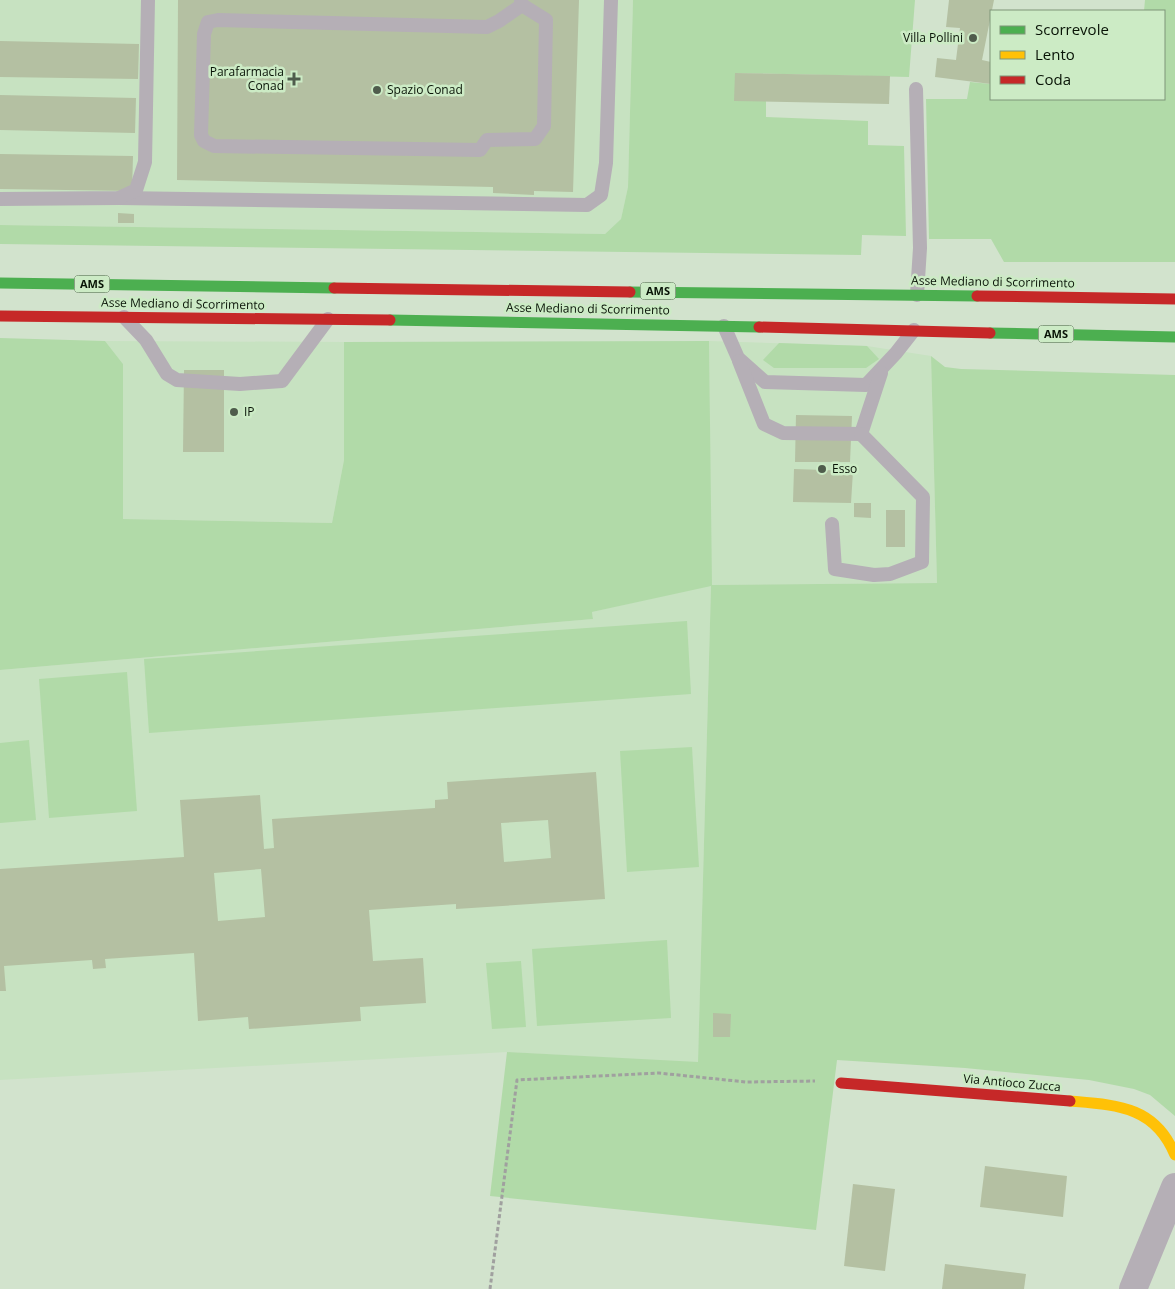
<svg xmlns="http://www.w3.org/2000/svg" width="1175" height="1289" font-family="'Open Sans',sans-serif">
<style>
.built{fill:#c7e2c1}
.green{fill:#b1daa8}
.building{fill:#b4c0a2;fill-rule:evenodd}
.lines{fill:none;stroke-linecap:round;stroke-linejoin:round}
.path{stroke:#a0a09f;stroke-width:3;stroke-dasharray:4 2.5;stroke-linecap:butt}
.lane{stroke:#b5afb6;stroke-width:14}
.street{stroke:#b5afb6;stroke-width:28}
.fast{stroke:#4caf50;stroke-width:11}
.slow{stroke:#ffc107;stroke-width:11}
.jam{stroke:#c62828;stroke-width:11}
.poi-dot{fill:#4f5c4c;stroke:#ccebc5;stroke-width:2}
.labels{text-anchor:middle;stroke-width:5;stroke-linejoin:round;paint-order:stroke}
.shield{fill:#ccebc5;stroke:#43543f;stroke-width:1}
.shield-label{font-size:11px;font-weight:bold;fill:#081306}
.poi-label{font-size:12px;fill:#081306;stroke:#ccebc5;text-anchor:start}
.street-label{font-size:12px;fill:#081306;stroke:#ccebc5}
</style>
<rect width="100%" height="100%" fill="#d2e3cd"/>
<g class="built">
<polygon points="0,0 633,0 628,187 621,219 605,234 0,225"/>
<polygon points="105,341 344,342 344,460 332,523 123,519 123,364"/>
<polygon points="709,341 867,346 931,356 937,583 711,585 698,1063 507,1052 0,1080 0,670 593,619 592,612 711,585"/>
</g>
<g class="green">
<polygon points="633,0 915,0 909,77 735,73 766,101 766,117 868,121 868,145 904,146 906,236 862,235 861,255 0,244 0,225 605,234 621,219 628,187"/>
<polygon points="1145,0 1175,0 1175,262 1004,262 991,239 929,239 926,99 967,99 970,82 991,84 991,99 1164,99 1164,11 1144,11"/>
<polygon points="0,338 105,341 123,364 123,519 332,523 344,460 344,342 709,341 712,585 937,583 931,356 945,367 961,369 1175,375 1175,1116 1150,1095 1134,1089 1089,1080 965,1068 837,1060 816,1230 490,1196 507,1052 698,1062 711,586 592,612 593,619 0,670"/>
<polygon points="779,343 867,346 879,359 866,368 774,368 763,360"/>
<polygon points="687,621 691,694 149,733 144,659"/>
<polygon points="127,672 137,811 49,818 39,679"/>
<polygon points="29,740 36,820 0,823 0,743"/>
<polygon points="692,747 699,867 627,872 620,751"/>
<polygon points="667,940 671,1018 537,1026 532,949"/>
<polygon points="521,961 526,1027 492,1029 486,963"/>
</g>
<g class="building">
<polygon points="178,0 579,0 573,192 534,191 534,195 493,193 493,187 177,180"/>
<polygon points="949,0 994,0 982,60 991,62 991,84 935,77 937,58 956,60 960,28 946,27"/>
<polygon points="0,41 139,44 138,79 0,77"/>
<polygon points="735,73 890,76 889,104 734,101"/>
<polygon points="0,95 136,98 135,133 0,130"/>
<polygon points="0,154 133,156 132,191 0,189"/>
<polygon points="118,213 134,214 134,223 118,223"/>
<polygon points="184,370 224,370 224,452 183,452"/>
<polygon points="796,415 852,416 850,462 795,462"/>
<polygon points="794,469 853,471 851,503 793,502"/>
<polygon points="854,503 871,503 871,518 854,517"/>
<rect x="886" y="510" width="19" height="37"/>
<path d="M 596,772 L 605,899 L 456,909 L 456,904 L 369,910 L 373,961 L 423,958 L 426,1003 L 360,1007 L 361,1021 L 249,1029 L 248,1017 L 198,1021 L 194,953 L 105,959 L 106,968 L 93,969 L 92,960 L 4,966 L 6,991 L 0,991 L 0,869 L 184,857 L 180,800 L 260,795 L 264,849 L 274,848 L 272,819 L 435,808 L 435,800 L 448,799 L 447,782 ZM 548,820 L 551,858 L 504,862 L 501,823 ZM 261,869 L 265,917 L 218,921 L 214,873 Z"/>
<polygon points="713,1013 731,1014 730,1037 713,1037"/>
<polygon points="985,1166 1067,1176 1063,1217 980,1207"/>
<polygon points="853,1184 895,1189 885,1271 844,1266"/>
<polygon points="945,1264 1026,1274 1024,1289 942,1289"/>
</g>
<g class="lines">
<polyline class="path" points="490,1289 517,1080 659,1073 746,1082 815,1081"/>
<g class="lane">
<polyline points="521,0 522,5 546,20 544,126 535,139 487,140 480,150 214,146 204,141 201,135 204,34 208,22 218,20 487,27 499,21 522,5"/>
<polyline points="916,89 920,248 917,295"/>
<polyline points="119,198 587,205 601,195 606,163 611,0"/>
<polyline points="0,199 119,198 136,190 145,162 148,0"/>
<polyline points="124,317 146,340 167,374 177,380 240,384 282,381 328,319"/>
<polyline points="724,326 738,358 765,382 866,385 896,353 914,330"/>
<polyline points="739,361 764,424 783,433 861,434 881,373"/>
<polyline points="832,524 835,569 874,575 890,574 922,562 923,497 861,434"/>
</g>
<polyline class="street" points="1133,1289 1175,1187"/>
<g class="fast">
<polyline points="0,283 334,288"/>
<polyline points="630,292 977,296"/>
<polyline points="390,320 759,327"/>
<polyline points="990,333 1175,337"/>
</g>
<path class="slow" d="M 1070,1101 C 1117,1105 1155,1106 1175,1155"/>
<g class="jam">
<polyline points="334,288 630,292"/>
<polyline points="977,296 1175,299"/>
<polyline points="0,316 390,320"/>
<polyline points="759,327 990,333"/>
<polyline points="841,1083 1070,1101"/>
</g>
</g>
<g class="poi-dot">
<circle cx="973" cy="38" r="5"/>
<path d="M291.5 71.5h5v5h5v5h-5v5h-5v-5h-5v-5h5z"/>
<circle cx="377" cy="90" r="5"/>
<circle cx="234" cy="412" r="5"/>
<circle cx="822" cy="469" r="5"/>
</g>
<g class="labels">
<g class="shield">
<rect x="74.5" y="275.5" width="35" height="17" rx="4"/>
<rect x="640.5" y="282.5" width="35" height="17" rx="4"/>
<rect x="1038.5" y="325.5" width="35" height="17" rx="4"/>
</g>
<g class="shield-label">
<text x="92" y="288">AMS</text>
<text x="658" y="295">AMS</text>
<text x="1056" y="338">AMS</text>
</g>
<g class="poi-label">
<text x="963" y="42" text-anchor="end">Villa Pollini</text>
<text x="284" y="76" text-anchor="end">Parafarmacia<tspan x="284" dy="14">Conad</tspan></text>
<text x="387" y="94">Spazio Conad</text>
<text x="244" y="416">IP</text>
<text x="832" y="473">Esso</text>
</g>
<g class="street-label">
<text transform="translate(993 282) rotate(1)" y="4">Asse Mediano di Scorrimento</text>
<text transform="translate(183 304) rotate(1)" y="4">Asse Mediano di Scorrimento</text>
<text transform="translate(588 309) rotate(1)" y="4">Asse Mediano di Scorrimento</text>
<text transform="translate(1012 1083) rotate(5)" y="4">Via Antioco Zucca</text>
</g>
</g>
<rect x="990" y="10" width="175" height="90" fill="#ccebc5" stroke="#7e9579"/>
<rect x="1000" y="26" width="25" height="8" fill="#4caf50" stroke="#7e9579"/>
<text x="1035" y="35" font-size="15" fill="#081306">Scorrevole</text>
<rect x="1000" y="51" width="25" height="8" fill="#ffc107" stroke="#7e9579"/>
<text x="1035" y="60" font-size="15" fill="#081306">Lento</text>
<rect x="1000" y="76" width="25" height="8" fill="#c62828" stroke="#7e9579"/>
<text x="1035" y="85" font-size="15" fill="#081306">Coda</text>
</svg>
